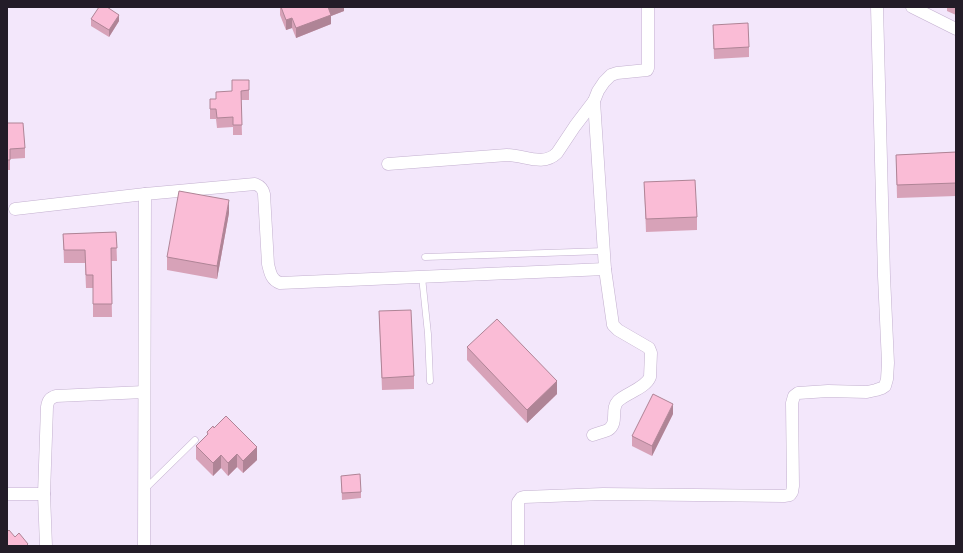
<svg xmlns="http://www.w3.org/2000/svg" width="963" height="553" font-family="'DejaVu Sans',sans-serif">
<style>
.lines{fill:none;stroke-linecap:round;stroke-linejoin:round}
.lane-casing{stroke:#c3b0cf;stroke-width:7}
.street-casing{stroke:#c3b0cf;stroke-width:13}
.lane{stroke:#fff;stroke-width:6}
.street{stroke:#fff;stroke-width:12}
.wall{fill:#d7a2b8}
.shaded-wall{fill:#af8496}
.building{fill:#fabcd6;stroke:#af8496}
</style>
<rect width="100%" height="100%" fill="#f3e7fb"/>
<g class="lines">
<defs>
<g id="lane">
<polyline points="425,257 604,251"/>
<polyline points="422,277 428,334 430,381"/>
<polyline points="145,489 195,440"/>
</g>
<g id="street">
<polyline points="912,7 956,29"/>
<path d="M 388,164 L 507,155 C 524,155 543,167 557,153 L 575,126 L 594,101"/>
<path d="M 15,209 L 145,194 L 255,184 C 260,186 263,188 264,194 L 268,264 C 270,272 271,280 280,283 L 605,269"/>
<path d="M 593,435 C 598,433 603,432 608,430 C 619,423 610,409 618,401 C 626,393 646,388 650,377 L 651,353 L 649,348 L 618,330 L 613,325 L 605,269 L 594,101 L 598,91 L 604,82 L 611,75 L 617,73 L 647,70 L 648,68 L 648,7"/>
<polyline points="7,494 44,494"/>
<path d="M 46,546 L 44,494 L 47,407 C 48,400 50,398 56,396 L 144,392"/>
<polyline points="144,546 145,194"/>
<polyline points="518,546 518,502 521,498 524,497 603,494 784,496 790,495 792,492 793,486 792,403 794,396 798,393 828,391 867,392 876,390 882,388 885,386 887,379 888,363 884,276 877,7"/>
</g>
</defs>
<use href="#lane" class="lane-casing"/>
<use href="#street" class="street-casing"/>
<use href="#lane" class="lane"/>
<use href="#street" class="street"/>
</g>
<g class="wall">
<polygon points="280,7 344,7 344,11 331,16 331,24 296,38 292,28 286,30 280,15"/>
<polygon points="947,7 956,7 956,15 947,11"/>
<polygon points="91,19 119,21 109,37 91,26"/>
<polygon points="713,25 749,47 749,57 714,59"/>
<polygon points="249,80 249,100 241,100 242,135 233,135 233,127 217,128 216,119 210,119 210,99 216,99 232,91"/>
<polygon points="7,123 25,148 25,158 10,159 10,170 7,170"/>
<polygon points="956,152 956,196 897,198 896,155"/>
<polygon points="644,182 697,217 697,230 646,232"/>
<polygon points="229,213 217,279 167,270 167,257"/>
<polygon points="116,232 117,261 111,261 112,317 93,317 93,288 86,288 85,263 64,263 63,234"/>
<polygon points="379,311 414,376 414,389 382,390"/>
<polygon points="467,347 557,394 527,423 467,360"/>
<polygon points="673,414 652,456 632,446 632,436"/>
<polygon points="207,432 257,460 243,473 237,467 228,476 221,468 213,476 196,459 196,446 207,436"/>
<polygon points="341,476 361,492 361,498 342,500"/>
</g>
<g class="shaded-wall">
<polygon points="328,7 344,7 344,11 331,16 331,24 296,38 296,28"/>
<polygon points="119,15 119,21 109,37 109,30"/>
<polygon points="292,18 292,28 286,30 286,20"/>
<polygon points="229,200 229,213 217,279 217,266"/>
<polygon points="557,381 557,394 527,423 527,410"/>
<polygon points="673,404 673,414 652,456 652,446"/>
<polygon points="257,447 257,460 243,473 243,461"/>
<polygon points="237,454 237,467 228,476 228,463"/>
<polygon points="221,455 221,468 213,476 213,463"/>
</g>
<g class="building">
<polygon points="99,7 107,7 119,15 109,30 91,19"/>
<polygon points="281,7 329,7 328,7 331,15 296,28 292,18 286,20"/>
<polygon points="748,23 749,47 714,49 713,25"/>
<polygon points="232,80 249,80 249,90 241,91 242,125 233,125 233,117 217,118 216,109 210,109 210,99 216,99 216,92 232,91"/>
<polygon points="7,123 23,123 25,148 10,149 10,160 7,160"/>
<polygon points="956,152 956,183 897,185 896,155"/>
<polygon points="695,180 697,217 646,219 644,182"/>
<polygon points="179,191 229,200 217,266 167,257"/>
<polygon points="116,232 117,248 111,248 112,304 93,304 93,275 86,275 85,250 64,250 63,234"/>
<polygon points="411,310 414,376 382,378 379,311"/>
<polygon points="497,319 557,381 527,410 467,347"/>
<polygon points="653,394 673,404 652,446 632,436"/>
<polygon points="226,416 257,447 243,461 237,454 228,463 221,455 213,463 196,446 208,434 207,432 213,426 214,428"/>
<polygon points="360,474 361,492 342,493 341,476"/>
<polygon points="9,530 15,537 19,533 28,544 27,545 28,546 7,546 7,532"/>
</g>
<rect width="963" height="553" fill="none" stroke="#231c28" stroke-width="16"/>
</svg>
